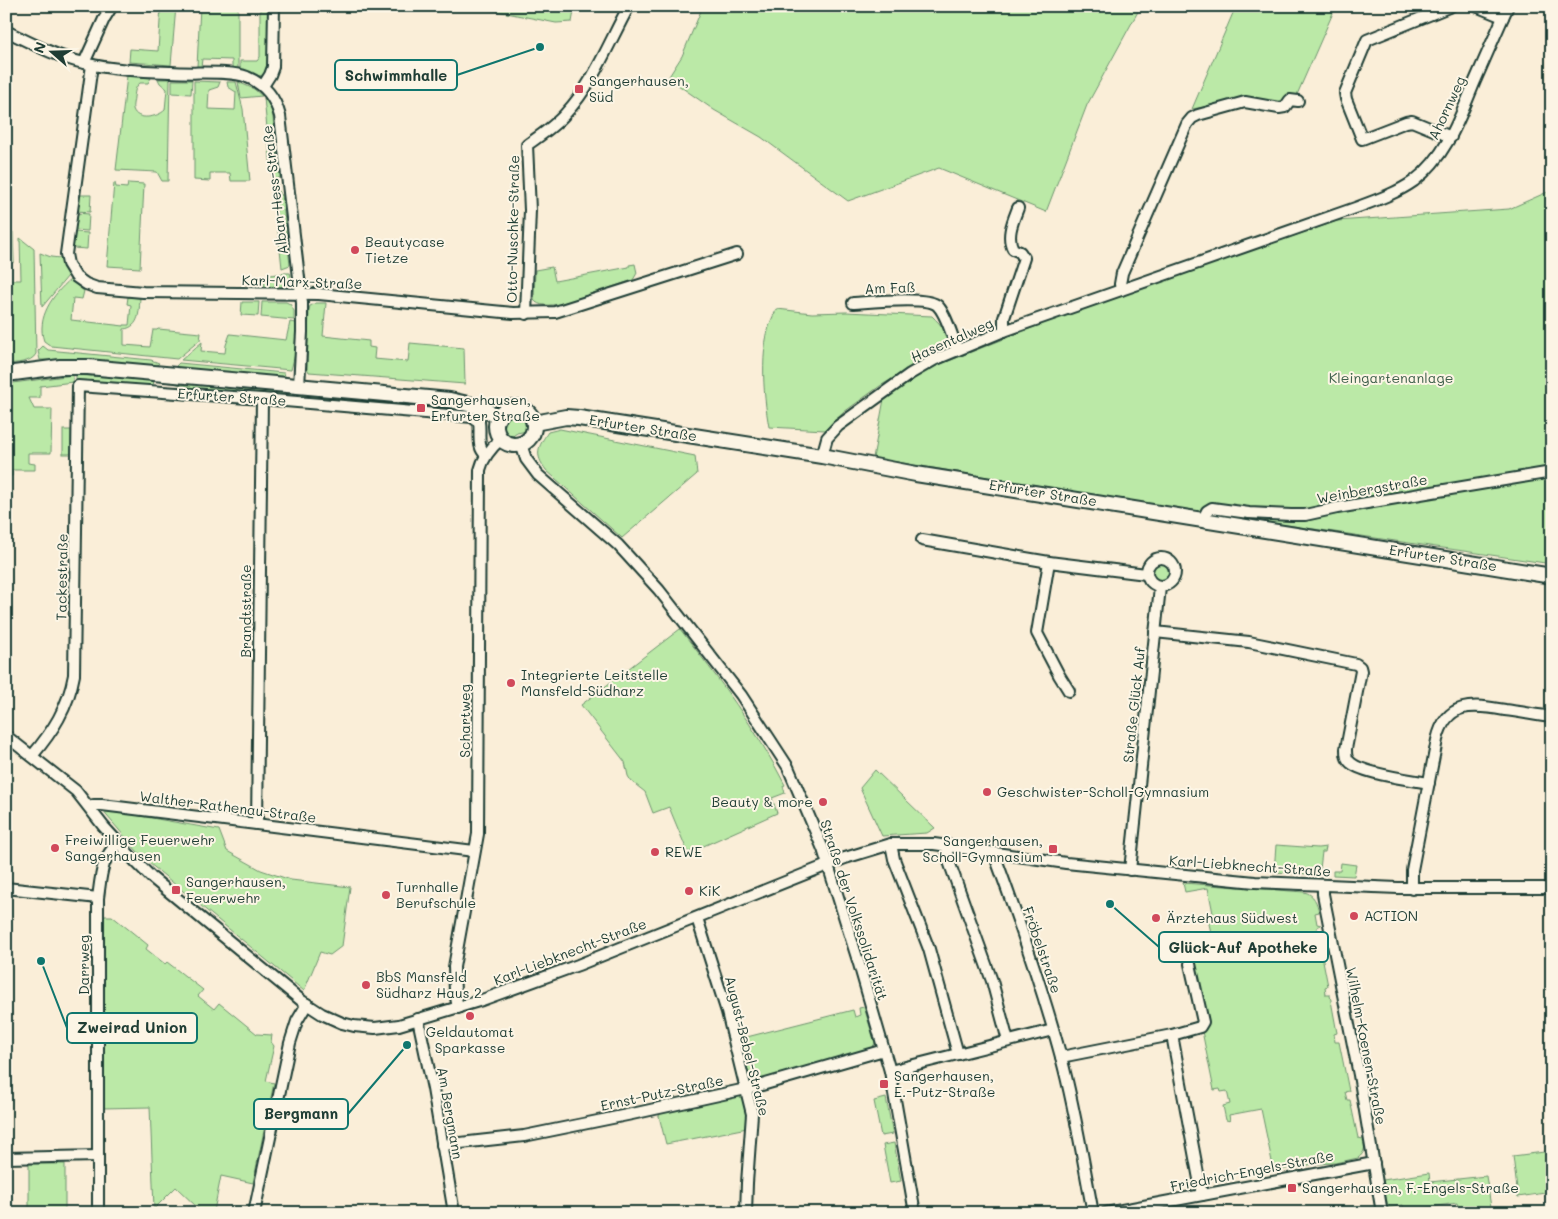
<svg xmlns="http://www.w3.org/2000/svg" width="1558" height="1219" font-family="Mali,sans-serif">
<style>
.green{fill:#bbe9a7;stroke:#6d936e}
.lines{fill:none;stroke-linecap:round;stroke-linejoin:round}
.minor-casing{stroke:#1f3d34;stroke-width:14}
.secondary-casing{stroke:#1f3d34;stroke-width:18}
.minor{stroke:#fcf5e5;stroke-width:10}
.secondary{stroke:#fcf5e5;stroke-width:14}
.poi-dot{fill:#d1495b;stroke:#fcf5e5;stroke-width:2}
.labels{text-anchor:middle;stroke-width:4;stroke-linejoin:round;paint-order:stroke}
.poi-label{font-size:14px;fill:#1f3d34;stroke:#fcf5e5;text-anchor:start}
.street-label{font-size:14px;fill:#1f3d34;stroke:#fcf5e5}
.park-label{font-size:14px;fill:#3e5f4b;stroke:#fcf5e5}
.leader{fill:none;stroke:#0f766e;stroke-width:2}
.callout-dot{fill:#0f766e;stroke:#fcf5e5;stroke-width:2}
.callout{fill:#fcf5e5;stroke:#0f766e;stroke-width:2}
.callout-label{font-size:15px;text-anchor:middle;font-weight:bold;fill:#1f3d34}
</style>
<rect width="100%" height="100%" fill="#faeed8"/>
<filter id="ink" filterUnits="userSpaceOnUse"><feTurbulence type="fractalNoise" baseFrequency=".02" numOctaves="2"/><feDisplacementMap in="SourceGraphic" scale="10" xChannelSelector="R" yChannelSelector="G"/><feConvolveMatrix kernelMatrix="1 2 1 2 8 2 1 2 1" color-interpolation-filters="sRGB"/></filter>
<g filter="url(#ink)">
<g class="green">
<polygon points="161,6 176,6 171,65 129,62 130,49 158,51"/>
<polygon points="200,6 238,6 238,69 232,68 232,60 202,59 201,67 197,67"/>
<polygon points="260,6 271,6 271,55 266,74 259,76 240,69 240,61 257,61 260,57"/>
<polygon points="472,6 575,6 572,22 556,23"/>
<polygon points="703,6 1141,6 1087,105 1046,212 939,168 848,201 761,137 714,110 668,78 682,56"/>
<polygon points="1236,6 1336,6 1296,97 1282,104 1247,100 1192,109"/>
<path d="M 127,76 L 151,78 L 148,83 L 140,83 C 135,87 135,91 134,97 C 134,100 132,106 133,109 C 137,122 158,117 165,110 L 167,89 L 160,83 L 158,79 L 170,79 L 168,181 L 162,181 L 157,172 L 116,170 Z"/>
<polygon points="172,80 192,80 191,94 172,93"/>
<polygon points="194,81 220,82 218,87 209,90 208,109 235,110 236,92 228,87 227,82 236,82 243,109 250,181 231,181 230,173 210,173 210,181 194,180"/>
<polygon points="238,82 254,89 262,96 241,98"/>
<polygon points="264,98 271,108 273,118 280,178 272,179"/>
<polygon points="114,183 115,183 116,187 127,188 128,183 144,184 140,268 107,266"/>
<polygon points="273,185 278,185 279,194 282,195 290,265 282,268"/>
<polygon points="1552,190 1552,564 1198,512 873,458 884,399 928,369 1062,316 1337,221 1509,209"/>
<polygon points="79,195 91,195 90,212 77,211"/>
<polygon points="77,213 89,214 88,231 75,230"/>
<polygon points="6,232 13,232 14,262 8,263 6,259"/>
<polygon points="75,232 88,233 87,249 73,248"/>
<path d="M 20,238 L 34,249 L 36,354 C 31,363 16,363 6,364 L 6,280 L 21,280 Z"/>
<polygon points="40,253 51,257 60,258 68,276 42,307"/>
<path d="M 635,264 L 637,273 L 633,280 L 609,288 L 610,290 L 592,296 L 591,294 C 578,298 543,313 534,300 L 535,270 L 552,267 L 555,281 L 629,267 L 629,265 Z"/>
<path d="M 285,273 L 290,273 C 292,278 290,282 286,286 L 278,287 L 277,290 L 265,289 L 263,276 Z"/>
<path d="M 70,280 L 84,291 L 82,299 L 73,298 L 71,320 L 124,326 L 124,325 L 129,325 L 131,305 L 127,304 L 128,297 L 140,298 C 139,311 140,327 124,329 L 124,345 L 150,347 L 153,330 L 157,330 L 158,329 L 201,333 L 200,340 L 177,359 L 51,346 L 44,341 C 36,318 53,294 70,280 Z"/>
<polygon points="242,302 259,302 258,316 241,315"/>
<polygon points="262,302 286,302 290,304 294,311 294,320 261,317"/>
<polygon points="316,303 326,303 323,336 369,341 369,347 375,348 374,359 408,362 410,343 464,348 465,384 309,372 307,368 309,310 310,306"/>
<path d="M 777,309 L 812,313 L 846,312 L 932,316 C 942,326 949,332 946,347 L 880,386 L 844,412 L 825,430 L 769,427 C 763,394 758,338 777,309 Z"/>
<polygon points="290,322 296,323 295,354 291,370 181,360 202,342 201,351 225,353 226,345 230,334 286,340"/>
<polygon points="43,346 48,350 151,360 159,363 156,366 84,360 40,360 38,351"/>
<polygon points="179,363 284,373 285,376 283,379 175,370 175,367"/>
<polygon points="73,375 73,382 40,386 40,398 29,398 34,409 52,409 51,453 28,453 28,463 35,464 35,470 12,470 12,476 6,476 6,386 13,383"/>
<polygon points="76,375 151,380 154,383 151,386 76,382"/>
<polygon points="174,380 284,389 283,396 196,389 174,383"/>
<polygon points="289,392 392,400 417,405 416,409 290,397 288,396"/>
<path d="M 511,414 C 522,412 529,420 527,431 L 517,433 L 510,438 L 504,432 L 503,425 L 506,417 Z"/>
<path d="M 560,429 L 695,456 L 697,474 L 622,538 L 546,470 C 534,454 538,447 548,432 Z"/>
<rect x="63" y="430" width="8" height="24"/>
<circle cx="1161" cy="571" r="10"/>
<path d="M 680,629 C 719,679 756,728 785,785 L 783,786 L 785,793 L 772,798 L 777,813 L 688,853 L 669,807 L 653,813 L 645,792 L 631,781 L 628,776 L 625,762 L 581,705 Z"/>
<polygon points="875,770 935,828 927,833 882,836 860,788"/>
<polygon points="101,809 219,830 227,851 261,870 291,880 350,887 342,946 330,955 320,952 304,991 143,858"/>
<polygon points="1276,845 1318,848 1326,847 1325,852 1322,852 1320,869 1326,870 1326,875 1274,872"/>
<polygon points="1341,863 1356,865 1354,876 1333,875 1333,871 1340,871"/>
<path d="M 1183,883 L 1304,892 C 1314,894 1317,903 1319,912 L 1315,913 L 1317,924 L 1321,925 L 1317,927 L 1317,930 L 1328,986 L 1325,987 L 1326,995 L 1330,995 L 1337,1033 L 1334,1034 L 1335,1042 L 1339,1042 L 1349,1091 L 1345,1092 L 1347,1100 L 1350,1100 L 1358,1138 L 1363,1139 C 1366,1146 1365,1153 1358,1158 L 1335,1163 L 1314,1164 L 1274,1171 L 1261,1109 L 1229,1115 L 1230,1121 L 1226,1120 L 1223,1106 L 1230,1104 L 1227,1091 L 1221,1092 L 1220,1089 L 1214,1090 L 1202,1031 L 1205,1025 L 1192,965 L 1197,941 L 1212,937 L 1207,915 L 1213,913 L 1208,888 L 1185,892 Z"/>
<polygon points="103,916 112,916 148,945 146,949 165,964 167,962 203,990 198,996 214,1009 219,1003 257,1034 272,1035 271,1042 274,1046 266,1081 274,1083 253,1183 221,1176 214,1211 200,1210 176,1187 154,1209 150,1107 103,1108"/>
<polygon points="864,1007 875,1043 873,1047 761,1080 752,1082 748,1081 739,1039 853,1010 855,1017 860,1015 859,1008"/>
<path d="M 740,1096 C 747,1103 748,1119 747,1128 L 666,1144 L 659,1116 L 660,1113 Z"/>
<polygon points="886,1098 893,1134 881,1136 874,1101"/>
<polygon points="894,1143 901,1181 890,1183 883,1145"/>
<polygon points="1552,1151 1552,1192 1518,1197 1513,1156"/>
<rect x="29" y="1164" width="36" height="46"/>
<polygon points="1429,1173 1430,1182 1486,1176 1492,1213 1465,1213 1464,1209 1459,1210 1457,1203 1404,1211 1403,1205 1388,1208 1383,1180"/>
</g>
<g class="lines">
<defs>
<g id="minor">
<polyline points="1451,6 1367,40 1345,93 1346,99 1362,139 1406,122 1412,121 1451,137"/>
<polyline points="1476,6 1503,17"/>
<path d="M 6,31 C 31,43 57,57 84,63 C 112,70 143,71 171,72 C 193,74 229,70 247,77 C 266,85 275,98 280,116 L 302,303 L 302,332 L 299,386"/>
<polyline points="84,63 104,19 112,6"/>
<polyline points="92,65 66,254 68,264 76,277 86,284 97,288 143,292 319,294 513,313 555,312 737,254"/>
<polyline points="263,86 270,75 273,67 274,6"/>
<polyline points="1121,290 1120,284 1122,273 1187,124 1192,118 1198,115 1245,102 1279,108 1285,107 1290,100 1298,101"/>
<path d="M 853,303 C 869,302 929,296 938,306 C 947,316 953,338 957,350"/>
<path d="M 526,314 L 530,210 L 527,145 C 541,135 555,126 566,113 C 594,83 609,42 629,6"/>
<path d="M 1004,331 L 1004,318 L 1024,258 L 1020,252 L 1013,249 C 1006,236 1013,221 1018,208"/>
<polyline points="521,444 526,459 538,475 618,545 659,590 741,695 788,767 823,849 859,964 890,1071 915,1213"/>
<path d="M 822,456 L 827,438 L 838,426 L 910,374 L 934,360 L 1004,331 L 1358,207 C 1377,200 1397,193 1414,181 C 1447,156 1460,117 1475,81 C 1486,56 1497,31 1508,6"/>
<polyline points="1203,519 1207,511 1212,508 1249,513 1291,515 1305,515 1337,508 1552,472"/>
<polyline points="922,540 1049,562 1146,574"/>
<circle cx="1161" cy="572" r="14"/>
<polyline points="1049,562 1037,633 1059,675 1069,691"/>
<path d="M 1155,632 L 1249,642 L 1356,664 L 1360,667 L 1361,671 L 1346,749 C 1346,755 1346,759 1351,763 C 1364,774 1412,780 1429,783"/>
<polyline points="6,736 76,791 104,827 135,861 151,877 302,1001 322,1014 342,1023 354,1026 375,1028 399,1025 482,1000 578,965 845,858 891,844 934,844 1066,863 1255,882 1398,888 1552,888"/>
<path d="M 32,756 C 53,731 68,708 74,675 L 78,386 L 262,399 L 472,417 L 479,422 C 481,433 476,447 486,455"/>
<polyline points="90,808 94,805 102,805 474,851"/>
<polyline points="257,824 262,399"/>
<polyline points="891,844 894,859 929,949 958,1054"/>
<polyline points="948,845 947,856 992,981 1008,1041"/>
<path d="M 996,853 L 996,859 C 1020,924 1043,990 1061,1057 C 1075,1108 1083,1161 1093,1213"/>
<polyline points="1130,870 1160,587"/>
<polyline points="1323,886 1323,894 1359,1075 1382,1213"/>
<polyline points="6,888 98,898"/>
<path d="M 1412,889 L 1412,870 L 1437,740 C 1446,701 1473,704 1505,710 C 1521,712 1536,715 1552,717"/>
<polyline points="697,918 727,1012 752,1114 747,1183 746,1213"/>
<path d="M 458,1008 L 455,992 L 454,967 L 478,834 L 480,470 C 483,457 492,447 501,439"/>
<polyline points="418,1019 433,1089 454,1213"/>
<polyline points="1172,1035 1202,1195"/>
<polyline points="1061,1057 1172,1035 1200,1027 1203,1022 1190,964"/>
<polyline points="890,1071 1053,1030"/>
<polyline points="442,1145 524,1136 632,1114 755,1087 884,1050"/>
<polyline points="6,1158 98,1156"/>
<path d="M 98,1213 L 98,898 C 101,877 101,858 118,843"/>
<polyline points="254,1213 290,1043 297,1021 307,1004"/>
<polyline points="1106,1213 1374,1163"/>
</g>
<g id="secondary">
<polyline points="6,374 60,367 88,367 450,400 477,406 499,417"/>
<circle cx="515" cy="426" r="19"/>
<polyline points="534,423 566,417 579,418 822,456 916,474 1552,576"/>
</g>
</defs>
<use href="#minor" class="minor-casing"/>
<use href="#secondary" class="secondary-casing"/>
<use href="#minor" class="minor"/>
<use href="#secondary" class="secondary"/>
</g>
</g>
<g class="poi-dot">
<rect x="574" y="84" width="10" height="10" rx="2.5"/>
<circle cx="355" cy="250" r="5"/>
<rect x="416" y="403" width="10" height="10" rx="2.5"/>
<circle cx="511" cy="683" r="5"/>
<circle cx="987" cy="792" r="5"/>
<circle cx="823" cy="802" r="5"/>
<circle cx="55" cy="848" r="5"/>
<rect x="1048" y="844" width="10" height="10" rx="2.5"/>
<circle cx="655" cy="852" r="5"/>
<rect x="171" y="885" width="10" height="10" rx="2.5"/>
<circle cx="689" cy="891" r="5"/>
<circle cx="386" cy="895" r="5"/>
<circle cx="1354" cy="916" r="5"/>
<circle cx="1156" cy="918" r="5"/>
<circle cx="366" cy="985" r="5"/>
<circle cx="470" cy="1016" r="5"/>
<rect x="879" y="1079" width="10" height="10" rx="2.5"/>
<rect x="1287" y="1183" width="10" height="10" rx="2.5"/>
</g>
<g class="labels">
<g class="poi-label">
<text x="589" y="86">Sangerhausen,<tspan x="589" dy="16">Süd</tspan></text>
<text x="365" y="247">Beautycase<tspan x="365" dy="16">Tietze</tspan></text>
<text x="431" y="405">Sangerhausen,<tspan x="431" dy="16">Erfurter Straße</tspan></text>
<text x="521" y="680">Integrierte Leitstelle<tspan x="521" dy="16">Mansfeld-Südharz</tspan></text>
<text x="997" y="797">Geschwister-Scholl-Gymnasium</text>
<text x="813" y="807" text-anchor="end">Beauty &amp; more</text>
<text x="65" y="845">Freiwillige Feuerwehr<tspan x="65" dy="16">Sangerhausen</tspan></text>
<text x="1043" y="846" text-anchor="end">Sangerhausen,<tspan x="1043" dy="16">Scholl-Gymnasium</tspan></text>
<text x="665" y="857">REWE</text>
<text x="186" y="887">Sangerhausen,<tspan x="186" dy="16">Feuerwehr</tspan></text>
<text x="396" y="892">Turnhalle<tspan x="396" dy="16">Berufschule</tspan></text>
<text x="699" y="896">KiK</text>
<text x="1364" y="921">ACTION</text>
<text x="1166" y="923">Ärztehaus Südwest</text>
<text x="376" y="982">BbS Mansfeld<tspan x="376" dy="16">Südharz Haus 2</tspan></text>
<text x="470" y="1037" text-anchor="middle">Geldautomat<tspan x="470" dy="16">Sparkasse</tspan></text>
<text x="894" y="1081">Sangerhausen,<tspan x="894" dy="16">E.-Putz-Straße</tspan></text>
<text x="1302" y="1193">Sangerhausen, F.-Engels-Straße</text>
</g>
<g class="street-label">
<text transform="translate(1447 108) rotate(-65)" y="5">Ahornweg</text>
<text transform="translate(275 190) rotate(-97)" y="5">Alban-Hess-Straße</text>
<text transform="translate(513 229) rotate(-89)" y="5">Otto-Nuschke-Straße</text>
<text transform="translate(302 282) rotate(2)" y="5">Karl-Marx-Straße</text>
<text transform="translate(890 288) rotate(-2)" y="5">Am Faß</text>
<text transform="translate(952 340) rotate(-24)" y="5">Hasentalweg</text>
<text transform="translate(232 397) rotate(4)" y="5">Erfurter Straße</text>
<text transform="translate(643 428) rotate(9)" y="5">Erfurter Straße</text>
<text transform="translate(1372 489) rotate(-10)" y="5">Weinbergstraße</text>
<text transform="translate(1043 493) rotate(9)" y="5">Erfurter Straße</text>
<text transform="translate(1443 558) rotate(9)" y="5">Erfurter Straße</text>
<text transform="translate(62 577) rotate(-89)" y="5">Tackestraße</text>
<text transform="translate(246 611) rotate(-90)" y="5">Brandtstraße</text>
<text transform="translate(1134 705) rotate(-84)" y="5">Straße Glück Auf</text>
<text transform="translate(465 721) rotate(-90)" y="5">Schartweg</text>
<text transform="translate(228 807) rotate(7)" y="5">Walther-Rathenau-Straße</text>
<text transform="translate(1250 866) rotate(4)" y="5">Karl-Liebknecht-Straße</text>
<text transform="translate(854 910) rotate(72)" y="5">Straße der Volkssolidarität</text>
<text transform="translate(1042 950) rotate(71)" y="5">Fröbelstraße</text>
<text transform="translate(570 952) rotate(-21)" y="5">Karl-Liebknecht-Straße</text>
<text transform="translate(84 965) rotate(-90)" y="5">Darrweg</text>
<text transform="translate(747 1046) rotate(76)" y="5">August-Bebel-Straße</text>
<text transform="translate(1366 1046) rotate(79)" y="5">Wilhelm-Koenen-Straße</text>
<text transform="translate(662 1093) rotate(-12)" y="5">Ernst-Putz-Straße</text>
<text transform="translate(450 1113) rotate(80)" y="5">Am Bergmann</text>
<text transform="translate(1252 1171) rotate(-11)" y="5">Friedrich-Engels-Straße</text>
</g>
<g class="park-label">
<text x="1391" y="383">Kleingartenanlage</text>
</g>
</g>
<path class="leader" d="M540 47L457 75M1110 904L1159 947M41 961L67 1028M407 1045L348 1114"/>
<g class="callout-dot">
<circle cx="540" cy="47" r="5"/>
<circle cx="1110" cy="904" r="5"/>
<circle cx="41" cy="961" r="5"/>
<circle cx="407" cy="1045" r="5"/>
</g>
<g class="callout">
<rect x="335" y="60" width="122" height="30" rx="5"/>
<rect x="1159" y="932" width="169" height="30" rx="5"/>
<rect x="67" y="1013" width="130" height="30" rx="5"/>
<rect x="254" y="1099" width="94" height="30" rx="5"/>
</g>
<g class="callout-label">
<text x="396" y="81">Schwimmhalle</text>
<text x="1243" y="953">Glück-Auf Apotheke</text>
<text x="132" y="1033">Zweirad Union</text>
<text x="301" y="1119">Bergmann</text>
</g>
<rect width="1558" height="1219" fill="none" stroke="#fcf5e5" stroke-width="25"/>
<rect x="12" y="12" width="1533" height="1194" fill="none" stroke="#1f3d34" stroke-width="2" filter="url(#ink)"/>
<g transform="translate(52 52) rotate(290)" stroke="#fcf5e5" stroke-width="4" paint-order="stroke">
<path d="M0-4L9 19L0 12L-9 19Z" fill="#1f3d34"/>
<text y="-8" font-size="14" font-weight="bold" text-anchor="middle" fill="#1f3d34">N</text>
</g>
</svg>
